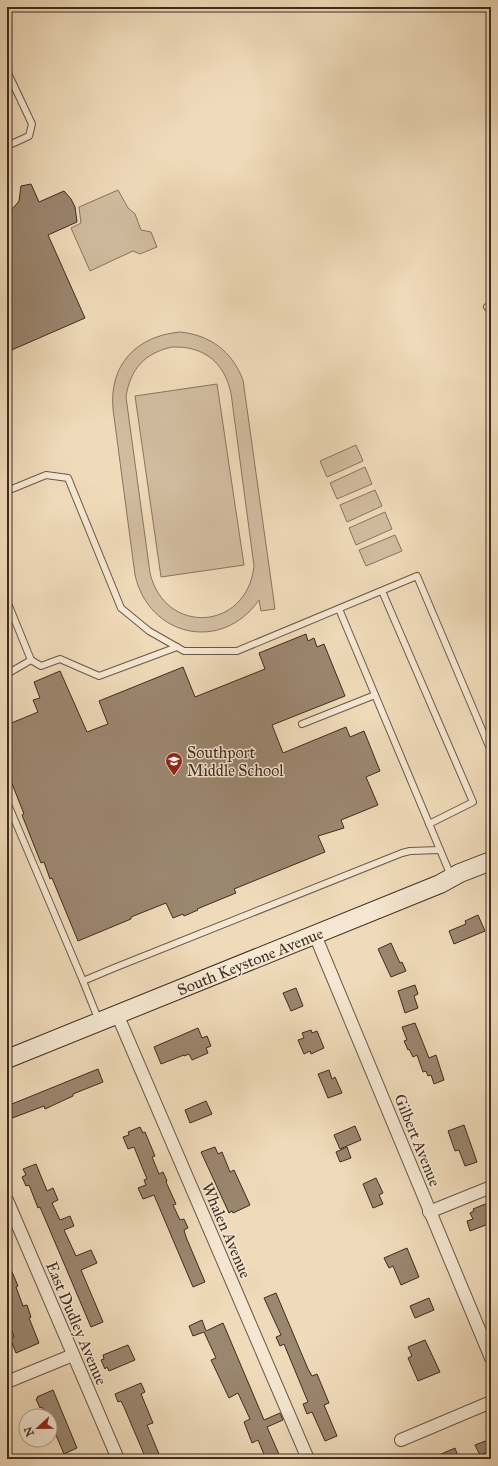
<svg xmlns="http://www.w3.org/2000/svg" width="498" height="1466" font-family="'IM FELL Great Primer',serif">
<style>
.green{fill:#d1bc9f;stroke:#88745f;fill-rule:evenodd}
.building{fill:#9b866f;stroke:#3f2b1f}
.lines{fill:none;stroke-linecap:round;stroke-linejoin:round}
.service-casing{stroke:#6b5746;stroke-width:8}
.minor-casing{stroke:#6b5746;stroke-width:14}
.secondary-casing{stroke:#3f2b1f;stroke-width:20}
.service{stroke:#f5e7d2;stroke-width:6}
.minor{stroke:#f5e7d2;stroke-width:12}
.secondary{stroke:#f5e7d2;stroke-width:18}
.labels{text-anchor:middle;stroke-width:3;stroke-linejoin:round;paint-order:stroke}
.poi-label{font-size:16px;fill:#3f2b1f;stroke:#f5e7d2;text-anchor:start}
.street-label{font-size:16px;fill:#3f2b1f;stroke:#f5e7d2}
</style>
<rect width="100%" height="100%" fill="#efdab9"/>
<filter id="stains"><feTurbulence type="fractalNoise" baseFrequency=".005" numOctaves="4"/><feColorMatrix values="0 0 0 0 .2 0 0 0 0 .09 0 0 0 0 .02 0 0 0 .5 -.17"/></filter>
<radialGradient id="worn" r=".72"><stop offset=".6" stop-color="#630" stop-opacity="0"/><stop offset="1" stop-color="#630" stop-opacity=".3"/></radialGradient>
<g class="green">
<polygon points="118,190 128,208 135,214 141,230 151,232 157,247 140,254 133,251 90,271 71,228 81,223 79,207"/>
<path d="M 180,332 C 210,335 232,351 243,380 L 275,609 L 261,611 L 259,600 C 222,653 149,637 135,575 L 113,409 C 109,365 136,336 180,332 ZM 172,347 C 204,346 224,362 231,393 L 254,566 C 247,631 165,636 150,573 L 126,397 C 130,369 145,353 172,347 Z"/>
<polygon points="217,384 244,565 161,577 135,396"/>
<polygon points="356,445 363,461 327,477 320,461"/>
<polygon points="365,467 372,484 337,499 330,483"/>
<polygon points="375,490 382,506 347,522 340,505"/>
<polygon points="385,512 392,529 356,545 349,528"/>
<polygon points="395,535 402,551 366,566 359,550"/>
</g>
<g class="building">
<polygon points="31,184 39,202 64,191 71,199 75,207 77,222 48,235 85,318 7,352 7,213 15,206 19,201 21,186"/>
<polygon points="306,634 308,641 314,638 317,647 324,644 345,696 272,725 283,753 346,727 350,737 364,731 380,771 366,777 378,805 341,820 344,828 318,836 325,852 234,889 236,893 197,909 198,910 184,916 183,914 173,918 166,903 131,917 131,919 78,941 52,878 50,879 44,862 41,863 22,815 24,814 7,771 7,734 12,731 9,724 38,712 33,700 40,698 34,682 60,671 87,732 108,724 99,701 183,667 195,697 265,669 259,653"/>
<polygon points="478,915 485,931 454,944 449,931 466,924 465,921"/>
<polygon points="391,943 400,963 402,962 406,971 391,977 378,949"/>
<polygon points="415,985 418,994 414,996 418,1008 405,1013 398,991"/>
<polygon points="296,988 303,1006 291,1011 283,993"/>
<polygon points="415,1023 429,1058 436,1055 444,1080 434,1084 431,1075 428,1076 426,1071 423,1072 417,1055 413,1057 409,1049 408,1050 404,1041 407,1040 402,1027"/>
<polygon points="198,1028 202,1038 207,1036 211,1046 206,1048 208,1053 192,1060 189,1054 184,1056 184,1055 161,1064 154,1047"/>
<polygon points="311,1030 312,1033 317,1031 324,1048 311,1054 310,1051 304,1054 298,1040 304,1038 302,1033"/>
<polygon points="98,1069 103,1082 73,1094 73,1096 45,1109 44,1106 7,1120 7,1106"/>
<polygon points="329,1070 332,1079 335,1077 342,1093 328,1098 318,1074"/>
<polygon points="206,1101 212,1114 190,1123 185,1110"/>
<polygon points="464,1125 477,1162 465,1166 459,1150 455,1151 448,1131"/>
<polygon points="355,1126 361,1140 340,1149 334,1135"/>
<polygon points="140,1127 143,1133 145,1132 155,1156 152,1157 159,1174 163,1172 167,1181 166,1182 176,1204 173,1205 180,1220 184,1219 188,1228 184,1230 186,1237 205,1282 193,1287 154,1195 143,1199 138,1188 146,1185 144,1180 147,1179 134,1147 128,1149 123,1137 129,1135 128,1132"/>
<polygon points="215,1147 218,1154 222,1152 230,1172 234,1170 250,1205 233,1213 232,1211 229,1213 201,1152"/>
<polygon points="347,1147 351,1158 340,1162 336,1152"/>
<polygon points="36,1164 47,1191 53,1188 58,1200 52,1203 60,1220 70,1216 74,1226 64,1230 76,1256 91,1250 97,1263 81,1270 103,1322 91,1327 40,1207 38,1208 29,1185 26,1186 22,1177 26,1175 23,1169"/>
<polygon points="376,1178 383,1193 379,1195 383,1204 373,1208 363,1184"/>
<polygon points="488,1203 491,1211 491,1223 470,1231 467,1221 473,1219 470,1213 474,1211 473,1209"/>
<polygon points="407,1248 419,1277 401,1285 393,1266 389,1268 384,1258"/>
<polygon points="7,1260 18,1286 16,1287 23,1306 27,1305 31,1317 29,1318 39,1343 16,1353 10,1338 14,1337 7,1318"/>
<polygon points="276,1293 308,1369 312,1376 317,1374 329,1403 324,1405 337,1436 325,1441 312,1412 307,1414 303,1404 308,1402 284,1344 280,1346 276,1337 281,1335 264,1298"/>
<polygon points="429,1298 434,1310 415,1318 410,1306"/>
<polygon points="202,1320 206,1331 223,1323 264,1420 280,1413 283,1420 267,1427 281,1459 266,1459 258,1440 252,1443 244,1422 250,1419 238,1393 229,1398 211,1360 216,1358 204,1332 193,1336 189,1326"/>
<polygon points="425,1340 440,1372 418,1381 408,1358 412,1356 408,1347"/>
<polygon points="128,1345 135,1360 109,1371 107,1367 105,1369 101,1360 104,1359 103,1355"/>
<polygon points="141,1383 145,1392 141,1394 153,1423 147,1425 161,1459 146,1459 124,1407 121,1401 118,1402 115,1394"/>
<polygon points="53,1390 77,1448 64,1454 50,1421 50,1416 46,1416 42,1407 40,1408 36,1399 38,1398 37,1397"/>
<polygon points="491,1439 491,1451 480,1455 475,1445"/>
<polygon points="455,1448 459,1459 430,1459"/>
</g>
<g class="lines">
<defs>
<g id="service">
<polyline points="7,71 32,124 29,136 7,146"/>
<polyline points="7,184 8,188 7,195"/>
<polyline points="487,307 491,305"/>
<polyline points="7,491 46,475 68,478 121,608 149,631 184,651 237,651 417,576 491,751"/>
<polyline points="382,591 473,802 429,824"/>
<polyline points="7,601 31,660 7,674"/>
<polyline points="339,609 451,876"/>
<polyline points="31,660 41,666 60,659 99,676 177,647"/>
<polyline points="302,724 375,695"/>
<polyline points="7,802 83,981"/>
<polyline points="99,1021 83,981 114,968 402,853 410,851 440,850"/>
</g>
<g id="minor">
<polyline points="315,935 491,1358"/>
<polyline points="117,1014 308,1459"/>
<polyline points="7,1200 118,1459"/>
<polyline points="429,1212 491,1187"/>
<polyline points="7,1382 73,1355"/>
<polyline points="401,1440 491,1402"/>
</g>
<polyline id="secondary" points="7,1059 440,884 460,873 491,861"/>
</defs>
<use href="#service" class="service-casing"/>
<use href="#minor" class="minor-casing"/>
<use href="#secondary" class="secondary-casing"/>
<use href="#service" class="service"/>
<use href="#minor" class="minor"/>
<use href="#secondary" class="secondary"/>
</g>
<defs>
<symbol id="school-pin" viewBox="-11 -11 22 30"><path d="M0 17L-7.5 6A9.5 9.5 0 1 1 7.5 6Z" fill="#8f2418" stroke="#f5e7d2"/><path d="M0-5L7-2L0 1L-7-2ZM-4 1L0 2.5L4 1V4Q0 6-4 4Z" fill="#fff"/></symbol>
</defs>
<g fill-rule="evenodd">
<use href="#school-pin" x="164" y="751" width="20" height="27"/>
</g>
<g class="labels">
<g class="poi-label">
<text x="187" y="758">Southport<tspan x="187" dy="18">Middle School</tspan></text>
</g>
<g class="street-label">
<text transform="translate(250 961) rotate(-22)" y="6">South Keystone Avenue</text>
<text transform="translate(418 1140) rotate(68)" y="6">Gilbert Avenue</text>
<text transform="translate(227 1230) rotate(67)" y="6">Whalen Avenue</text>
<text transform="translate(77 1323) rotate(67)" y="6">East Dudley Avenue</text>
</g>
</g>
<rect width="498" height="1466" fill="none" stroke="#efdab9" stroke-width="24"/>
<rect x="8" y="8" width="482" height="1450" fill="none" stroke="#3f2b1f" stroke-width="2"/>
<rect x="12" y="12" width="474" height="1442" fill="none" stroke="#3f2b1f"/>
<g transform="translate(38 1428) rotate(248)"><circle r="19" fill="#f5e7d2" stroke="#ac9c8a"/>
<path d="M0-3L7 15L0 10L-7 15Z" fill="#8f2418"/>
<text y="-6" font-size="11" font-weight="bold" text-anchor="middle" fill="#3f2b1f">N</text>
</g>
<rect width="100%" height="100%" filter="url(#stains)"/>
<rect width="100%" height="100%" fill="url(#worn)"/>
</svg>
